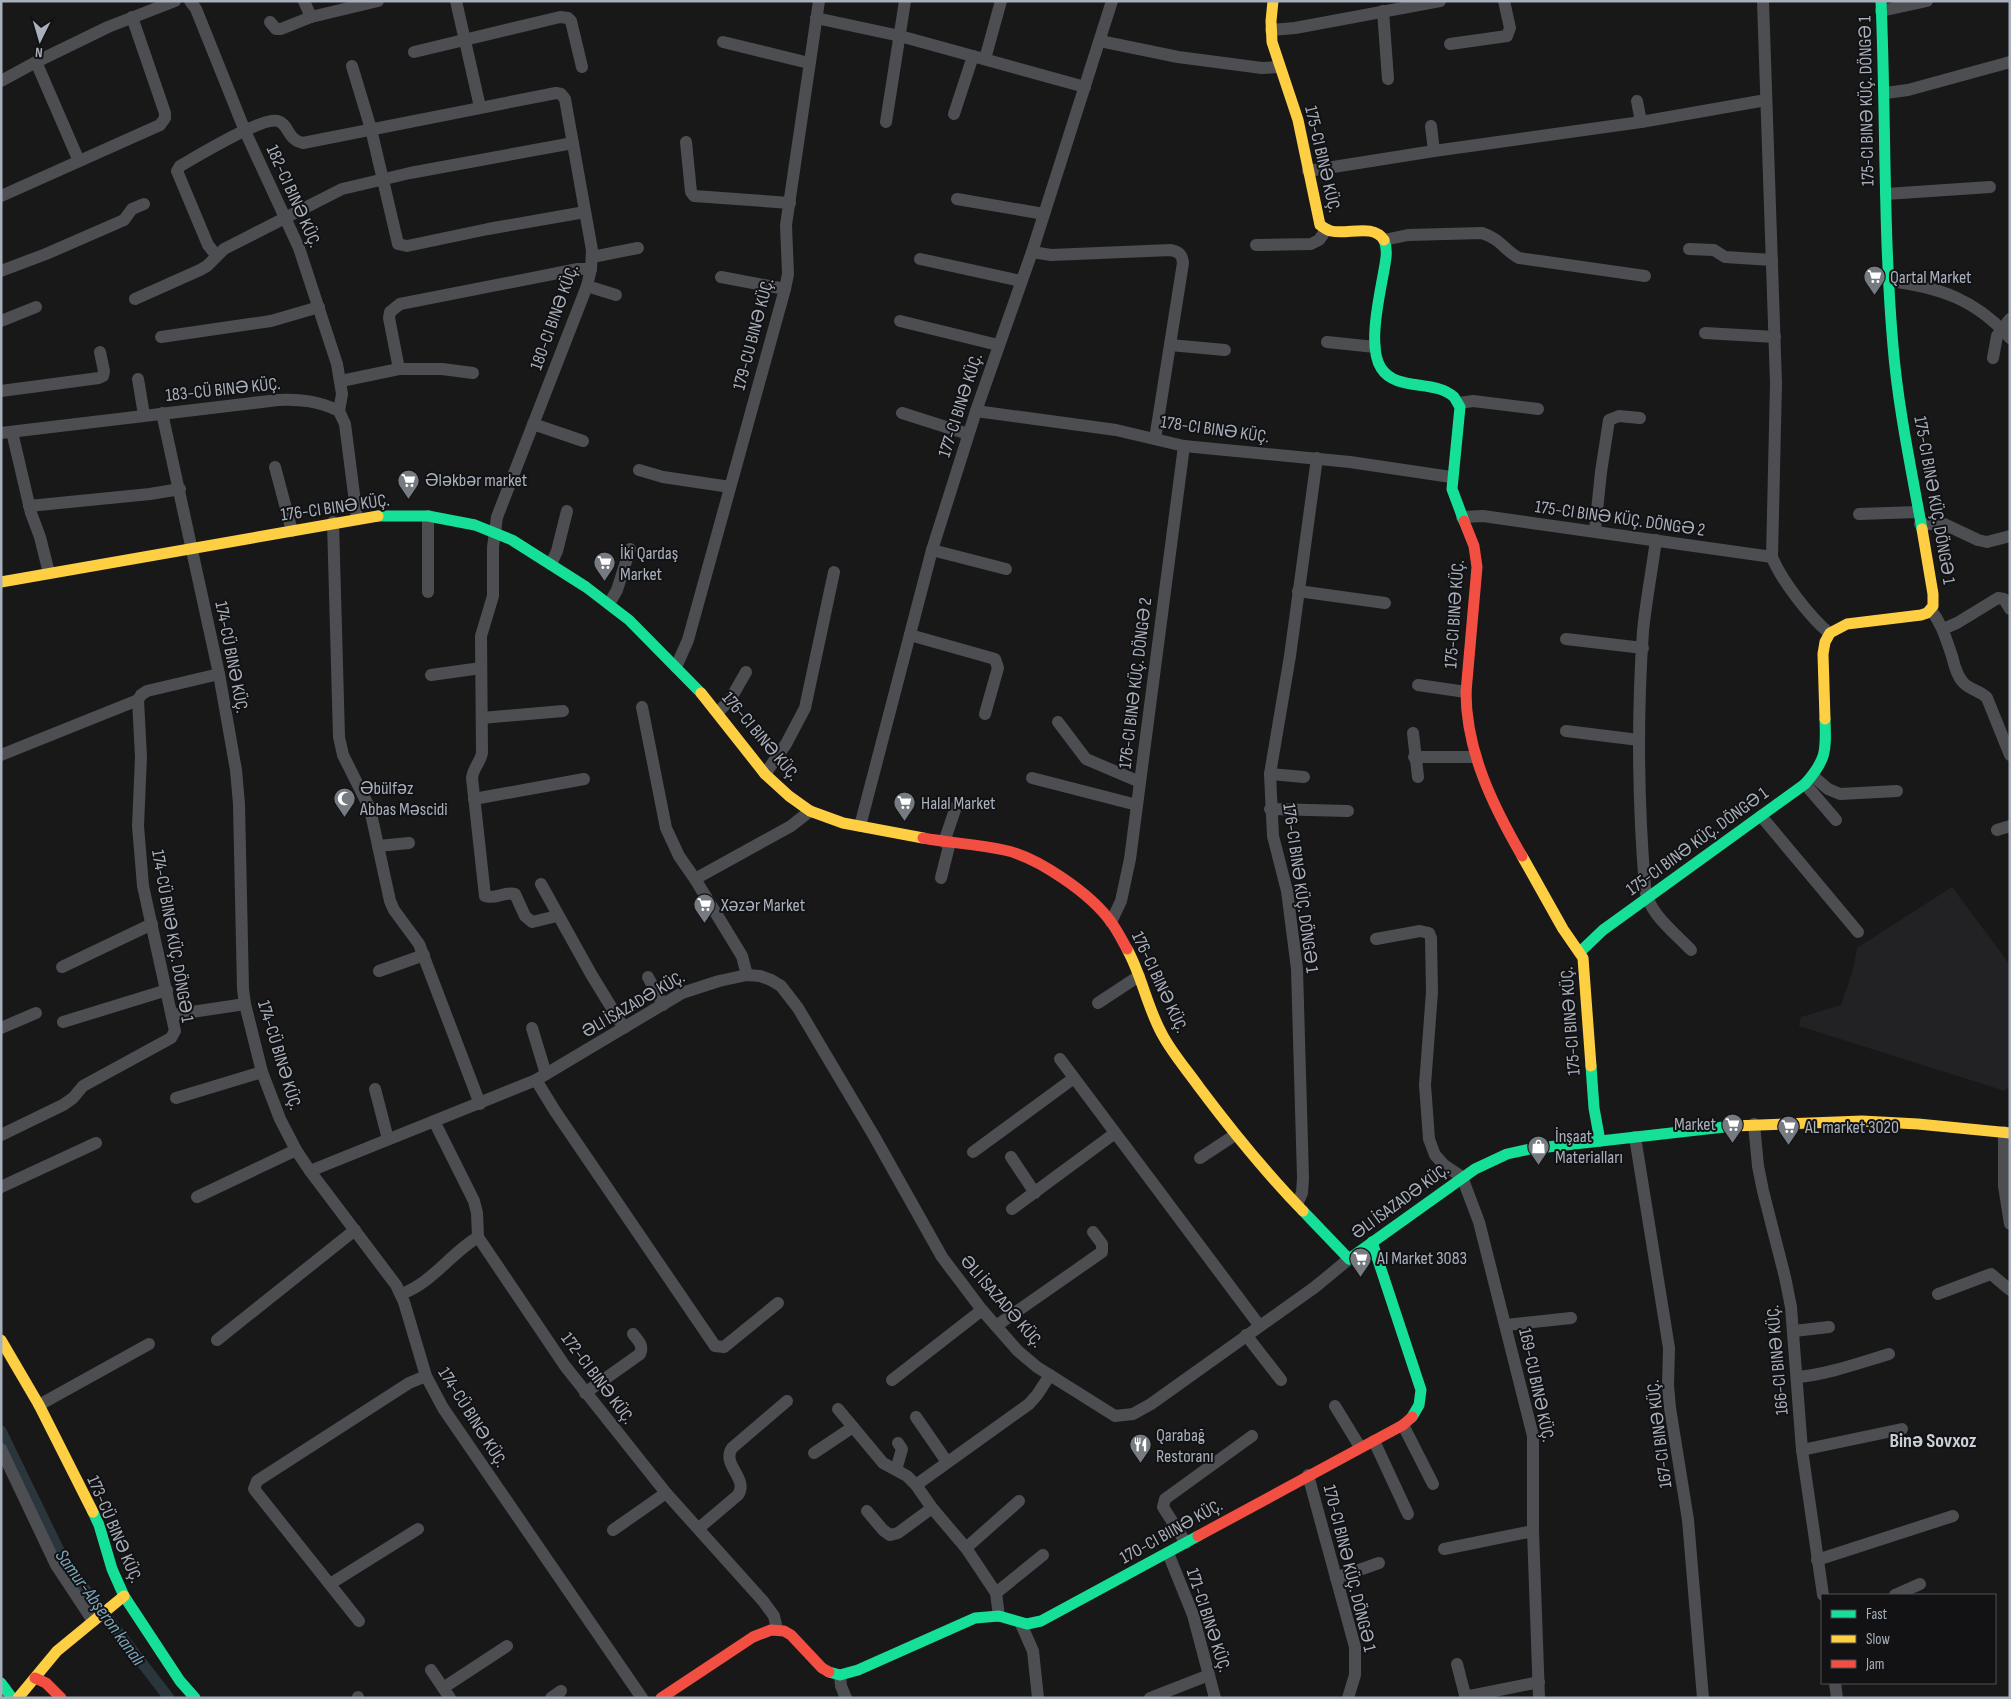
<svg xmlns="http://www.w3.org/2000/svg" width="2011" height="1699" font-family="'Sofia Sans Condensed',sans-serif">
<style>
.built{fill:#222225}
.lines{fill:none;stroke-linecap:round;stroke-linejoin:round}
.canal{stroke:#2a363c;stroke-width:11}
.street{stroke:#4c4e52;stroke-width:12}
.fast{stroke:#16e098;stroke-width:11}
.slow{stroke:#ffcf43;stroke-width:11}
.jam{stroke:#f24e42;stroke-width:11}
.labels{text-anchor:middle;stroke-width:4;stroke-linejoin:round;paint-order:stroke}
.street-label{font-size:18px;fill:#a8b0bb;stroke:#121215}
.poi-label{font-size:18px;fill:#a8b0bb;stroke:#121215;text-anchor:start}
.water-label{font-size:19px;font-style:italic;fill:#7ca5b9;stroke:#121215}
.quarter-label{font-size:20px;font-weight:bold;fill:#c9cfd6;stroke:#121215}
</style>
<rect width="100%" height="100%" fill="#181819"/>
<polygon class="built" points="1952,887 2010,965 2010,1085 2005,1091 1799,1026 1801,1017 1841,1005 1853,970 1857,948"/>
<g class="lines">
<polyline class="canal" points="1,1431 65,1563 169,1698"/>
<g class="street">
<polyline points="190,1 196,9 245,131 299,248 337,364 342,394 339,411"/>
<polyline points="304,1 311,17 378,1"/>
<polyline points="456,1 480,107"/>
<path d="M 1763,1 L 1776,383 L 1772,557 C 1781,580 1810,617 1829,633"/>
<polyline points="1383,11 1388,79"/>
<polyline points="1881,11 1927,1"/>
<polyline points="816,18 900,36 1085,87"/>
<polyline points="270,22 276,29 281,29 311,17"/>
<polyline points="1271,30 1295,28 1440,1"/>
<polyline points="1100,41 1178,57 1262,68 1279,67"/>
<polyline points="723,42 809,63"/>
<polyline points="1450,44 1507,36 1510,28 1504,1"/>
<polyline points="414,52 560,17 568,18 571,21 582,67"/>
<polyline points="985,59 1001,1"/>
<polyline points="36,62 79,161"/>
<polyline points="352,66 371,129 398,244 407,246 488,229 585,212"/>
<polyline points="1,81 36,62 108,27 175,1"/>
<polyline points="1885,93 1908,90 2010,62"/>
<polyline points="1637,101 1641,122"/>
<polyline points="954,114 973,56"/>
<polyline points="886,122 905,1"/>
<polyline points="1431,126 1434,151"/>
<polyline points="686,142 691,192 694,196 790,203"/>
<polyline points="1308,171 1434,151 1641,122 1766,100"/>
<polyline points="1886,194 1990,187"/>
<polyline points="1,196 160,125 165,118 165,113 132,17"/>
<polyline points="957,199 1044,214"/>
<path d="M 1384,240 L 1408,235 L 1482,233 C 1501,239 1504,250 1519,258 L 1645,276"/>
<polyline points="1256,245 1311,244 1319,240 1326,230"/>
<polyline points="1689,249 1714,250 1725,257 1772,260"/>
<path d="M 1032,252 L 1051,255 L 1171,250 C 1179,252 1182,254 1183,263 L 1155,439"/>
<path d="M 216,255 L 208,245 L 177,171 L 180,166 C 196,157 263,116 278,121 C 289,124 287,140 303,143 L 556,93 L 561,94 L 565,99 L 592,250 L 591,269 L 587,286 L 497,517 L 493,547 L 493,596 L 481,636 L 482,753 C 480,763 473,768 472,778 L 485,896 C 495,900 505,891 515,894 L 525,916 L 532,922 L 557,916"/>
<polyline points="592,257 638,248"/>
<polyline points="920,259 1021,281"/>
<polyline points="1,271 46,254 124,220 132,209 144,204"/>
<polyline points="721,277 785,289"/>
<path d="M 1889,281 C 1939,287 1975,299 2010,338"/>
<polyline points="587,286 616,295"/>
<polyline points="135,299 200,270 207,266 224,249 342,189 410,173 573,143"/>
<polyline points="1,321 36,307"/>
<polyline points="900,321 998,345"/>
<polyline points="1705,333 1775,337"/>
<polyline points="161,337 271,321 319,307"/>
<polyline points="1327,342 1375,347"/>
<polyline points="1170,345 1225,350"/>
<polyline points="1993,358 1997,336 2010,319"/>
<polyline points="399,369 442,369 473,373"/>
<polyline points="138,379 144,415"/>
<polyline points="341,381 399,369 389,318 390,312 400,304 578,269 591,269"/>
<polyline points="1,391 99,378 103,376 104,371 100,352"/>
<polyline points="1459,403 1473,401 1538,409"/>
<polyline points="976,411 1116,430 1184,446 1350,462 1451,477"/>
<polyline points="162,413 219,674 236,770 239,804 243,989 245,1004 262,1072 280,1119 296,1150 310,1171 396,1285 404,1302 426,1376 443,1408 642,1698"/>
<polyline points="902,413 968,434"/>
<polyline points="533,424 583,441"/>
<polyline points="12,432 31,513 40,537 49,573"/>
<path d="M 1,433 L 278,400 C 300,399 319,401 339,411 L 345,424 L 357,518"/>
<polyline points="275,467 292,531"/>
<polyline points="639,470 663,477 730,487"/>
<polyline points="29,506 150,494 180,489"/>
<polyline points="1859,514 1918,512"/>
<polyline points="1462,517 1483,516 1772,557"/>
<polyline points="333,522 339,737 343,755 370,809 390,901 394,910 419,944 480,1104"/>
<polyline points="1920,524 1944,524 1978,540 1987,542 2010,536"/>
<polyline points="1595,530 1601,472 1609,420 1619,416 1640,418"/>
<path d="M 1656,540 C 1652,570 1646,601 1643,631 C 1637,716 1638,802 1645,887 C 1647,912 1674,932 1691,950"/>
<polyline points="932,550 1006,569"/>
<polyline points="551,564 557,551 567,511"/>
<polyline points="1298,591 1385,603"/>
<polyline points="428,592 428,516"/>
<polyline points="609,604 617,590 630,549"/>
<path d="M 1931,610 C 1942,624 1946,639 1952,656 C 1954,664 1956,674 1962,681 C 1968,690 1980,690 1987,698 L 2010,755"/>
<polyline points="1943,629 1957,623 1998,598 2004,599 2010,609"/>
<polyline points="910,635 995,659 998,668 985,714"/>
<polyline points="1566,639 1643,648"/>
<polyline points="676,667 688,640 785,289 788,274 786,225 819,1"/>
<polyline points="431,675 481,668"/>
<polyline points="1418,685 1466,692"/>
<polyline points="642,707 666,828 679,856 695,879 742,956 747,975"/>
<polyline points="718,712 730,700 746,672"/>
<polyline points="482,718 563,711"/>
<polyline points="1058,722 1086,759 1140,782"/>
<polyline points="1566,731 1639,740"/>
<polyline points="1413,733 1418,777"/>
<polyline points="1,755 138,700"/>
<polyline points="1414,757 1475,757"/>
<polyline points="765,774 786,744 805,708 834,572"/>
<polyline points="1270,774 1304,777"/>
<polyline points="1813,776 1828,789 1840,794 1897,791"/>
<polyline points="1032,778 1137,805"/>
<polyline points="1805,784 1836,820"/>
<polyline points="474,799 584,779"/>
<polyline points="1270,809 1348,811"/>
<polyline points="1761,816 1858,932"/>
<polyline points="860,826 932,550 976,411 1032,252 1112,1"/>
<polyline points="1997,830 2010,826"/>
<polyline points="944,842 956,807"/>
<polyline points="378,846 409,843"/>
<polyline points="941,878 950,842"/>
<polyline points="695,879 791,826 810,811"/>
<polyline points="541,884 591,974 624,1028"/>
<polyline points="1111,922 1121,901 1130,859 1184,446"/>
<polyline points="1376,939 1420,931 1429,933 1431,938 1432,992 1425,1085 1429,1139 1435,1155 1444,1165 1462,1177 1479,1222 1533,1436 1533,1531 1539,1698"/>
<polyline points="62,967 152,924"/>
<polyline points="379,971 424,955"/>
<polyline points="648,977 663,1005"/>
<polyline points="1098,1003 1139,976"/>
<polyline points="172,1015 245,1004"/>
<polyline points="63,1022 167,990"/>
<polyline points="1,1028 36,1013"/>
<polyline points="532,1028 546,1074"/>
<polyline points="1060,1059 1259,1325"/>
<polyline points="536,1080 555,1111 715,1346 724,1347 778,1303"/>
<polyline points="375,1089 388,1139"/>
<polyline points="176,1098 262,1072"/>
<polyline points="434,1121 474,1201 477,1213 478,1237 565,1366 666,1493 763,1601 774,1616 777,1629"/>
<polyline points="1754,1124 1758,1166 1763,1191 1785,1277 1791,1307 1802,1450 1823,1595"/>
<polyline points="2004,1132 2004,1186 2010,1224"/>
<polyline points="1,1135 63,1105 73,1098 83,1086 171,1038 175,1031 143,886 138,826 141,757 138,700 141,695 147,691 219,674"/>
<polyline points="1635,1137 1669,1348 1668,1385 1670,1408 1688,1520 1703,1698"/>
<polyline points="973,1152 1074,1078"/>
<polyline points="1011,1157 1035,1193"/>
<polyline points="1200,1158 1235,1135"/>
<polyline points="310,1171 536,1080 682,993 719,981 747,975 760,976 771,980 781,986 798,1008 874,1136 942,1257 982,1310 1018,1351 1037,1367 1115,1416 1133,1414 1151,1404 1315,1287 1349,1259"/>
<polyline points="1,1187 96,1143"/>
<polyline points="197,1197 296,1150"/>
<polyline points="1297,1204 1302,1193 1303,1178 1297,969 1287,891 1273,836 1270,774 1290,656 1317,458"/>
<polyline points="1012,1209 1115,1133"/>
<path d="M 401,1294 C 431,1284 451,1253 478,1237"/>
<polyline points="1938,1294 1991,1274 2010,1290"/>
<polyline points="1506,1325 1571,1318"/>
<polyline points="996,1326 1102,1252 1102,1244 1093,1232"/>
<polyline points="1794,1331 1829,1327"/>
<polyline points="1246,1335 1281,1380"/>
<polyline points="217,1340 355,1230"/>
<path d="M 1798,1377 C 1829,1374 1859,1363 1889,1354"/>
<polyline points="892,1380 982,1310"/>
<path d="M 585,1393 L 640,1354 C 644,1345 638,1341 633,1334"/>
<polyline points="39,1405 149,1344"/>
<polyline points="1335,1406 1360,1447"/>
<polyline points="838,1409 883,1463 907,1476 916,1485"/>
<polyline points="916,1417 947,1462"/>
<polyline points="1403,1425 1433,1484"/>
<polyline points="1374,1441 1408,1514"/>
<polyline points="1,1449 56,1565 93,1621"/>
<polyline points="1802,1450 1902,1429"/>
<polyline points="814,1453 853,1427"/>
<polyline points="896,1470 902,1449 898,1443"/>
<polyline points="1308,1475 1355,1647 1355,1675 1348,1698"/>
<polyline points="867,1511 883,1530 890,1535 898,1533 932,1508"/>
<path d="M 699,1528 L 738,1495 C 749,1478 721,1465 732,1448 L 787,1401"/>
<polyline points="613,1530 666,1493"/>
<polyline points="1186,1543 1163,1507 1165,1499 1252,1436"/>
<polyline points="966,1548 1019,1501"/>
<polyline points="1444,1549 1533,1531"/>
<polyline points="1168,1553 1193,1615 1215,1698"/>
<polyline points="1817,1560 1953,1516"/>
<polyline points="1336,1578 1379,1563"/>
<polyline points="330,1584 418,1529"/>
<polyline points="996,1593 1043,1555"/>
<polyline points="1895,1595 1920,1584"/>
<polyline points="999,1616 996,1593 966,1548 932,1508 916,1485 1029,1404 1037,1395 1050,1375"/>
<polyline points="359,1621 254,1489 257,1481 409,1383 426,1376"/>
<polyline points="1021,1624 1033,1651 1038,1698"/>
<polyline points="1457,1664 1465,1695 1470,1696 1539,1682"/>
<polyline points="431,1670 450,1698"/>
<polyline points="840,1675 841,1686 846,1698"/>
<polyline points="1835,1683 1837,1698"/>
<polyline points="443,1688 507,1646"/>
<polyline points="358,1697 358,1698"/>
<polyline points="551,1698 561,1691"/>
<polyline points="1150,1698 1209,1675"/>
</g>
<g class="fast">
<path d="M 1881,1 C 1886,116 1883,231 1893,346 C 1898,407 1911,468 1922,529"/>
<path d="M 1384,240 C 1388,250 1386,259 1384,270 C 1380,294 1367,347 1381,368 C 1396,392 1435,379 1454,397 C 1456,400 1458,404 1460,407 L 1452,489 L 1464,521"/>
<polyline points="378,516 428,516 475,525 512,540 586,587 629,620 701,693"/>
<path d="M 1581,951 L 1603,930 L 1805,784 C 1827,759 1826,751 1825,719"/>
<polyline points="1591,1066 1594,1108 1600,1141"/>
<polyline points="1303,1211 1349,1259 1475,1169 1507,1154 1530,1149 1733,1126"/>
<polyline points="1372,1242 1421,1390 1419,1405 1412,1417"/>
<polyline points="93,1512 99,1525 112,1569 124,1596 180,1681 195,1698"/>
<polyline points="829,1672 840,1675 858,1670 975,1618 999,1616 1027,1624 1041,1621 1198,1536"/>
<polyline points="1,1683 12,1698"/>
</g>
<g class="slow">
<path d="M 1273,1 L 1271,21 L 1272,42 L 1298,120 L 1320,225 C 1323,227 1327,230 1331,231 C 1348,235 1373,223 1384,240"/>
<polyline points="1,582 378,516"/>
<polyline points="701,693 765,774 789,796 810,811 843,823 923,838"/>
<polyline points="1825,719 1823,654 1825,642 1830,633 1847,624 1921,615 1927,613 1933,606 1933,594 1922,529"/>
<polyline points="1522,856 1563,929 1583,958 1591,1066"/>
<path d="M 1127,949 C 1142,976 1147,1007 1162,1034 C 1172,1053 1187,1070 1199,1087 C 1232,1131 1265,1172 1303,1211"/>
<polyline points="1733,1126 1862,1121 1918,1124 2010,1133"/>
<polyline points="1,1340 39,1405 93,1512"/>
<polyline points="18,1698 57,1651 124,1596"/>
</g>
<g class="jam">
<path d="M 1464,521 L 1474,546 L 1477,567 L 1466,692 C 1466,751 1493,806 1522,856"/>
<path d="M 923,838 C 950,843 977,844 1004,850 C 1038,857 1091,894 1111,922 C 1117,930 1122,940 1127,949"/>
<polyline points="1198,1536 1403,1425 1412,1417"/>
<polyline points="35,1678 46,1683 61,1698"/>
<polyline points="661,1698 753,1637 771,1630 784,1631 791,1635 822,1668 829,1672"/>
</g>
</g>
<defs>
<symbol id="supermarket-pin" viewBox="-11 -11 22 30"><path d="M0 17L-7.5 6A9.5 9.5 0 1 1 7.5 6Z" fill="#767b82" stroke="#121215"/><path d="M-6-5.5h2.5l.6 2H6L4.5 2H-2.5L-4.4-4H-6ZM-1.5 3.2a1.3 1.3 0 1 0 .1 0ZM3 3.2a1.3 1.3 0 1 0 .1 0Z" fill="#fff"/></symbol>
<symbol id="mosque-pin" viewBox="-11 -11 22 30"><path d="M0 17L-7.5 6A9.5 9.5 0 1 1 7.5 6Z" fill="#767b82" stroke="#121215"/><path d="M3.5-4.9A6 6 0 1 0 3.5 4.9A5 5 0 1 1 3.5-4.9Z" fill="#fff"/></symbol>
<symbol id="shop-pin" viewBox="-11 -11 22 30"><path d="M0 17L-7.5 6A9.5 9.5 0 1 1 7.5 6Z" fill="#767b82" stroke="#121215"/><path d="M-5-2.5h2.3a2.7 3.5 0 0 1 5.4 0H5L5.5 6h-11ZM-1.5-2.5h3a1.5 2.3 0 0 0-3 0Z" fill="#fff"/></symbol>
<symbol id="restaurant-pin" viewBox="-11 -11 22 30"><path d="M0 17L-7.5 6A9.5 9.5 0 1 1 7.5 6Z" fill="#767b82" stroke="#121215"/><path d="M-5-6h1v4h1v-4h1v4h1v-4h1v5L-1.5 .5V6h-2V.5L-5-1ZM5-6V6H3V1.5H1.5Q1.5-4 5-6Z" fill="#fff"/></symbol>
</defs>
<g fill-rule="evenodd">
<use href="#supermarket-pin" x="1862" y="264" width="25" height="34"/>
<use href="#supermarket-pin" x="396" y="468" width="25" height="34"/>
<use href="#supermarket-pin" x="592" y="550" width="25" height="34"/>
<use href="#mosque-pin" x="332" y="786" width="25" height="34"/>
<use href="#supermarket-pin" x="892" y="790" width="25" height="34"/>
<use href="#supermarket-pin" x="692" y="892" width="25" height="34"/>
<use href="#supermarket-pin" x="1720" y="1112" width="25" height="34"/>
<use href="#supermarket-pin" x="1776" y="1114" width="25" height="34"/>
<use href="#shop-pin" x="1526" y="1134" width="25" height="34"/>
<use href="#supermarket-pin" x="1348" y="1246" width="25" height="34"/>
<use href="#restaurant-pin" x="1128" y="1432" width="25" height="34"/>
</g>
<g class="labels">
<g class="street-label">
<text transform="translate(1866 101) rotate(-91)" y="6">175-CI BINƏ KÜÇ. DÖNGƏ 1</text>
<text transform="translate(1323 159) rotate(77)" y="6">175-CI BINƏ KÜÇ.</text>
<text transform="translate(294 196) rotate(66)" y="6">182-CI BINƏ KÜÇ.</text>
<text transform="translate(554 317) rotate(-70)" y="6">180-CI BINƏ KÜÇ.</text>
<text transform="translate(753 334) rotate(-75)" y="6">179-CU BINƏ KÜÇ.</text>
<text transform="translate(223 389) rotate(-6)" y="6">183-CÜ BINƏ KÜÇ.</text>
<text transform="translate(960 405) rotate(-72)" y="6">177-CI BINƏ KÜÇ.</text>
<text transform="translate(1215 429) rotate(8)" y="6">178-CI BINƏ KÜÇ.</text>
<text transform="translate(1935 500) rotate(80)" y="6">175-CI BINƏ KÜÇ. DÖNGƏ 1</text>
<text transform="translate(335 507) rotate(-8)" y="6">176-CI BINƏ KÜÇ.</text>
<text transform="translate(1620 518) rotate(8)" y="6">175-CI BINƏ KÜÇ. DÖNGƏ 2</text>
<text transform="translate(1454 614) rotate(-86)" y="6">175-CI BINƏ KÜÇ.</text>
<text transform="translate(232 657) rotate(79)" y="6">174-CÜ BINƏ KÜÇ.</text>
<text transform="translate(1135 683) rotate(-83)" y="6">176-CI BINƏ KÜÇ. DÖNGƏ 2</text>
<text transform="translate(761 736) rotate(50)" y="6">176-CI BINƏ KÜÇ.</text>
<text transform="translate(1697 841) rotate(-36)" y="6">175-CI BINƏ KÜÇ. DÖNGƏ 1</text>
<text transform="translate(1301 888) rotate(82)" y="6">176-CI BINƏ KÜÇ. DÖNGƏ 1</text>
<text transform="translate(173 936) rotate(80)" y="6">174-CÜ BINƏ KÜÇ. DÖNGƏ 1</text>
<text transform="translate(1160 982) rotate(65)" y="6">176-CI BINƏ KÜÇ.</text>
<text transform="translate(633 1004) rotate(-30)" y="6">ƏLI İSAZADƏ KÜÇ.</text>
<text transform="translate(1570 1021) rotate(-94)" y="6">175-CI BINƏ KÜÇ.</text>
<text transform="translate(280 1055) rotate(73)" y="6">174-CÜ BINƏ KÜÇ.</text>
<text transform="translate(1400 1201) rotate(-36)" y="6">ƏLI İSAZADƏ KÜÇ.</text>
<text transform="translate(1002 1301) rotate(49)" y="6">ƏLI İSAZADƏ KÜÇ.</text>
<text transform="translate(1777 1360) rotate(-95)" y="6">166-CI BINƏ KÜÇ.</text>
<text transform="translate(598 1378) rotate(53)" y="6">172-CI BINƏ KÜÇ.</text>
<text transform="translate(1537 1385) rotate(78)" y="6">169-CU BINƏ KÜÇ.</text>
<text transform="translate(473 1417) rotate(58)" y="6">174-CÜ BINƏ KÜÇ.</text>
<text transform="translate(1659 1434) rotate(-97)" y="6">167-CI BINƏ KÜÇ.</text>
<text transform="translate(115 1529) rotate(67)" y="6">173-CÜ BINƏ KÜÇ.</text>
<text transform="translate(1171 1531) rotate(-29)" y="6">17O-CI BIINƏ KÜÇ.</text>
<text transform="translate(1350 1568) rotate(76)" y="6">170-CI BINƏ KÜÇ. DÖNGƏ 1</text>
<text transform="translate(1209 1620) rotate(72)" y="6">171-CI BINƏ KÜÇ.</text>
</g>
<g class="poi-label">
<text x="1890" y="283">Qartal Market</text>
<text x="425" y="486">Ələkbər market</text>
<text x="620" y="559">İki Qardaş<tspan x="620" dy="21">Market</tspan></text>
<text x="360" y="794">Əbülfəz<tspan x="360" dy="21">Abbas Məscidi</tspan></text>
<text x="921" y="809">Halal Market</text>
<text x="721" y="911">Xəzər Market</text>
<text x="1716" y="1130" text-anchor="end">Market</text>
<text x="1805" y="1133">AL market 3020</text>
<text x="1555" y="1142">İnşaat<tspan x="1555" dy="21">Materialları</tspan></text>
<text x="1377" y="1264">Al Market 3083</text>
<text x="1156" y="1441">Qarabağ<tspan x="1156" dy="21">Restoranı</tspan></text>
</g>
<g class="water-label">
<text transform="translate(101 1607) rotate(54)" y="7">Samur-Abşeron kanalı</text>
</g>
<g class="quarter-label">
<text x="1933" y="1447">Binə Sovxoz</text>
</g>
</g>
<rect width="2011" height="1699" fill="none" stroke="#a8b0bb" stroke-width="5"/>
<rect x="1821" y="1594" width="175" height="90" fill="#121215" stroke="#4e5157"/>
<rect x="1831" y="1610" width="25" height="8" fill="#16e098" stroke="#4e5157"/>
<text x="1866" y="1619" font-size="15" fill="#a8b0bb">Fast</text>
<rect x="1831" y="1635" width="25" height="8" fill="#ffcf43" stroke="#4e5157"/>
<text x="1866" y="1644" font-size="15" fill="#a8b0bb">Slow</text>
<rect x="1831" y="1660" width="25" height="8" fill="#f24e42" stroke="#4e5157"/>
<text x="1866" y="1669" font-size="15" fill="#a8b0bb">Jam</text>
<g transform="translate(40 40) rotate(185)" stroke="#121215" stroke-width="4" paint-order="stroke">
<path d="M0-4L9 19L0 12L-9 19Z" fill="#a8b0bb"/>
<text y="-8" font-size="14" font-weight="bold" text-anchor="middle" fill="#a8b0bb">N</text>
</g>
</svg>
